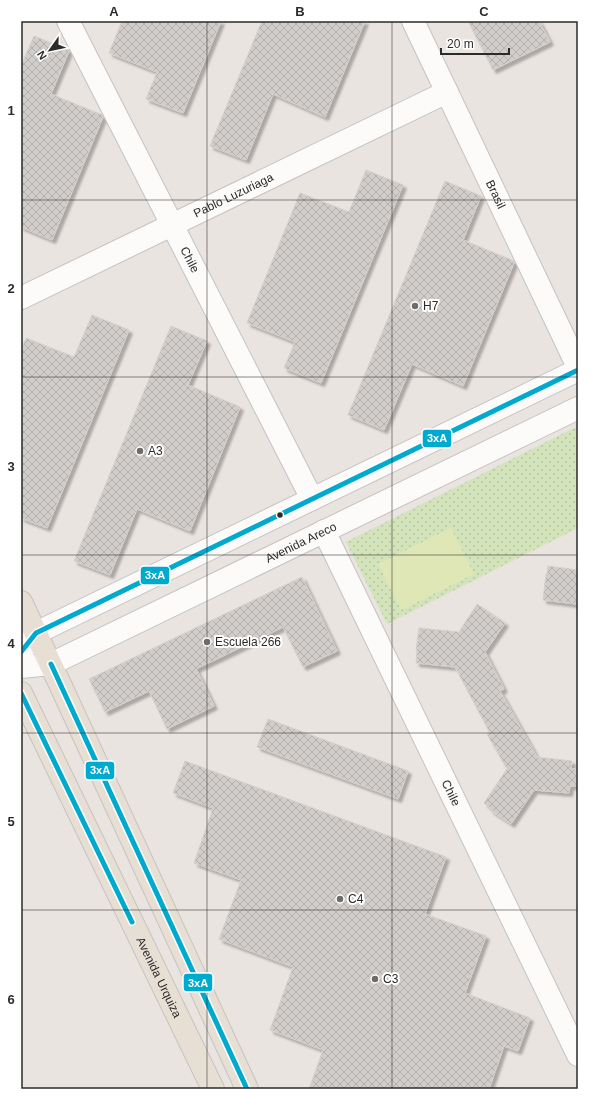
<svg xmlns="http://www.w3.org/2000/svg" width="599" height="1110" font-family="Helvetica,sans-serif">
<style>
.grass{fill:url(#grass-dots)}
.pitch{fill:#dfe7b7}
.building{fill:url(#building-cross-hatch);stroke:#d4d0cd;filter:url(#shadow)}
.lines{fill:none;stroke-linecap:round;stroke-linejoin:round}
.minor-casing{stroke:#c4c2c2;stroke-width:24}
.secondary-casing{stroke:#c4c2c2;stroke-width:24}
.primary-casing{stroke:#c5c3c1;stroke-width:24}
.minor{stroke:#fcfbfa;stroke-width:22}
.secondary{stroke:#fcfbfa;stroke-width:22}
.primary{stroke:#e7dfd4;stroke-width:22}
.bus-1-casing{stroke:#fff;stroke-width:8}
.bus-1{stroke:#00a9ce;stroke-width:5}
.grid{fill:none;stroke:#2b2b2b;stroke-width:1;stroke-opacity:0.55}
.poi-dot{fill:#6e6c6a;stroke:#fff;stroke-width:1.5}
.bus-dot{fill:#2b2b2b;stroke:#fff;stroke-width:1.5}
.labels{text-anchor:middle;stroke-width:4;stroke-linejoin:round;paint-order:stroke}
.street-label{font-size:12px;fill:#2b2b2b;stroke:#fff}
.poi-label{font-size:12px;fill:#2b2b2b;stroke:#fff;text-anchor:start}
.line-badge{stroke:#fff;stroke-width:1.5}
.badge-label{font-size:11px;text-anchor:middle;font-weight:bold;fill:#fff}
.neatline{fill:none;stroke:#2b2b2b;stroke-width:1.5}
.grid-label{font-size:13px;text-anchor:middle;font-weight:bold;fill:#2b2b2b}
</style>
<defs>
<pattern id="grass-dots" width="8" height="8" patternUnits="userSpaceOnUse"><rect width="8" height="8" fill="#d3e3ba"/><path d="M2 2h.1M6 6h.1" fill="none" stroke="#b5c3a0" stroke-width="1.8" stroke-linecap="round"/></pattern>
<pattern id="building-cross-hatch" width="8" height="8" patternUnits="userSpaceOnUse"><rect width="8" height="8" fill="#d0cdca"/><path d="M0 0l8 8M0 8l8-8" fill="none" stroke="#b3b0ae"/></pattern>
<filter id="shadow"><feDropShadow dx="3.5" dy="3.5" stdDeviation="1" flood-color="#0004"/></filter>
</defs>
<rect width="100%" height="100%" fill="#eae4e0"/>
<polygon class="grass" points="578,426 578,528 387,624 346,542"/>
<polygon class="pitch" points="451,528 474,574 401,610 378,564"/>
<g class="building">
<polygon points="122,21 221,21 183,113 146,99 157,72 109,53"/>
<polygon points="262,21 365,21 325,117 273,94 246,160 210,146"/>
<polygon points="468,21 539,21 550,42 493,70"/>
<polygon points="34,36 69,50 69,51 51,94 102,115 103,117 52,240 21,227 21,66"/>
<polygon points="366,170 403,185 321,383 284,368 295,342 247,323 300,193 349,212"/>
<polygon points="445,181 481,196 463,240 514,261 514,263 463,386 412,364 384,430 348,415"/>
<polygon points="92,315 129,330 47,528 21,518 21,350 26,338 74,357"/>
<polygon points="171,326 207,341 188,385 240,407 190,531 137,509 110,575 74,561"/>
<polygon points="548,566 578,570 578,584 576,604 543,600 546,574 547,574"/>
<polygon points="302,577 337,651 303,667 283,627 196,669 214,706 167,729 149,691 105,712 89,679"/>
<polygon points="477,604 505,623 485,652 504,689 500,691 537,757 572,761 571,769 577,769 576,786 570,786 569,793 534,790 511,824 490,810 491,809 484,803 507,769 487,734 490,733 455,667 416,663 417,650 416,650 419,628 459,632"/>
<polygon points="268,719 408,771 398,799 257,747"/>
<polygon points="185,761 446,857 425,914 486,936 465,993 530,1018 518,1051 504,1046 489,1089 309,1089 323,1050 270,1030 293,967 219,939 241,880 194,863 213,808 173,793"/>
</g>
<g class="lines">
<defs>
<g id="minor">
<path id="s1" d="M 68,21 L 312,499"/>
<path id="s2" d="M 413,21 L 578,367"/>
<path id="s3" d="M 21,298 L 447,92"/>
<path id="s4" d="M 324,531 L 578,1055"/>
</g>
<g id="secondary">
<polyline points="21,652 36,633 578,370"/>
<path id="s5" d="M 21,667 L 51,664 L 578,408"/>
</g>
<g id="primary">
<polyline points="21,602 59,682 247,1089"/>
<path id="s6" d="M 21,693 L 213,1089"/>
</g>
</defs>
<use href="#minor" class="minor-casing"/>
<use href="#secondary" class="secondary-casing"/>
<use href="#primary" class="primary-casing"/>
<use href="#minor" class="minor"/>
<use href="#secondary" class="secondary"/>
<use href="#primary" class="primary"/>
<defs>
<g id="bus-1">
<polyline points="21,652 36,633 578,370"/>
<polyline points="51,664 247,1089"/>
<polyline points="21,693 132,922"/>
</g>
</defs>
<use href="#bus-1" class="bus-1-casing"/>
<use href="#bus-1" class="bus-1"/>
</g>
<path class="grid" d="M 207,21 L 207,1089M 392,21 L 392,1089M 21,200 L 578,200M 21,377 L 578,377M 21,555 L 578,555M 21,733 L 578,733M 21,910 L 578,910"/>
<g class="poi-dot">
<circle cx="415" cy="306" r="4"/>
<circle cx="140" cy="451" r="4"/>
<circle cx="207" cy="642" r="4"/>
<circle cx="340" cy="899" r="4"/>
<circle cx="375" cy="979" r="4"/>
</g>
<circle class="bus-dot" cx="280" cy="515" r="3.5"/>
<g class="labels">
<g class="street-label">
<text dy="4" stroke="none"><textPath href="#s2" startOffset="192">Brasil</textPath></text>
<text dy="4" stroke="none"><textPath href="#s3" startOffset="236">Pablo Luzuriaga</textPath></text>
<text dy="4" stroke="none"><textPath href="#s1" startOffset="268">Chile</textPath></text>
<text dy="4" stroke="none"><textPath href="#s5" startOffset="308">Avenida Areco</textPath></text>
<text dy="4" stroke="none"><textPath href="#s4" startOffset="291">Chile</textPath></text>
<text dy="4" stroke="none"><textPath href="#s6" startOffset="316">Avenida Urquiza</textPath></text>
</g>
<g class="poi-label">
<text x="423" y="310">H7</text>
<text x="148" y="455">A3</text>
<text x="215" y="646">Escuela 266</text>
<text x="348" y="903">C4</text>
<text x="383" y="983">C3</text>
</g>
</g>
<g class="line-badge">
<rect x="422" y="429" width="30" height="19" rx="4" fill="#00a9ce"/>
<rect x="140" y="566" width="30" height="19" rx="4" fill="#00a9ce"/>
<rect x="85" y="761" width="30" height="19" rx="4" fill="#00a9ce"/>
<rect x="183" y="973" width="30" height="19" rx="4" fill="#00a9ce"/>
</g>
<g class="badge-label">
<text x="437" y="442">3xA</text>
<text x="155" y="579">3xA</text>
<text x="100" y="774">3xA</text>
<text x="198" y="987">3xA</text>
</g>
<rect width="599" height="1110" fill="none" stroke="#ffffff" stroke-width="44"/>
<g transform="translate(50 50) rotate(237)" stroke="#ffffff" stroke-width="3" paint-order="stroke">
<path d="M0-3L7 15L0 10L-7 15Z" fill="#2b2b2b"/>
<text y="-6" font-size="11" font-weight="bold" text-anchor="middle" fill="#2b2b2b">N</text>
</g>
<path d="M441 48v6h68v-6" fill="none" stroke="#2b2b2b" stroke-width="2"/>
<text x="447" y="48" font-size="12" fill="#2b2b2b" stroke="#ffffff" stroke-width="3" paint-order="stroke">20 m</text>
<rect x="22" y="22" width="555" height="1066" class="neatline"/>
<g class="grid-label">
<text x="114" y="16">A</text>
<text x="300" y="16">B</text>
<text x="484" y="16">C</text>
<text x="11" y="115">1</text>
<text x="11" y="293">2</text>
<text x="11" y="471">3</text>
<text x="11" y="648">4</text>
<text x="11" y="826">5</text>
<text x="11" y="1004">6</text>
</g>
</svg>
